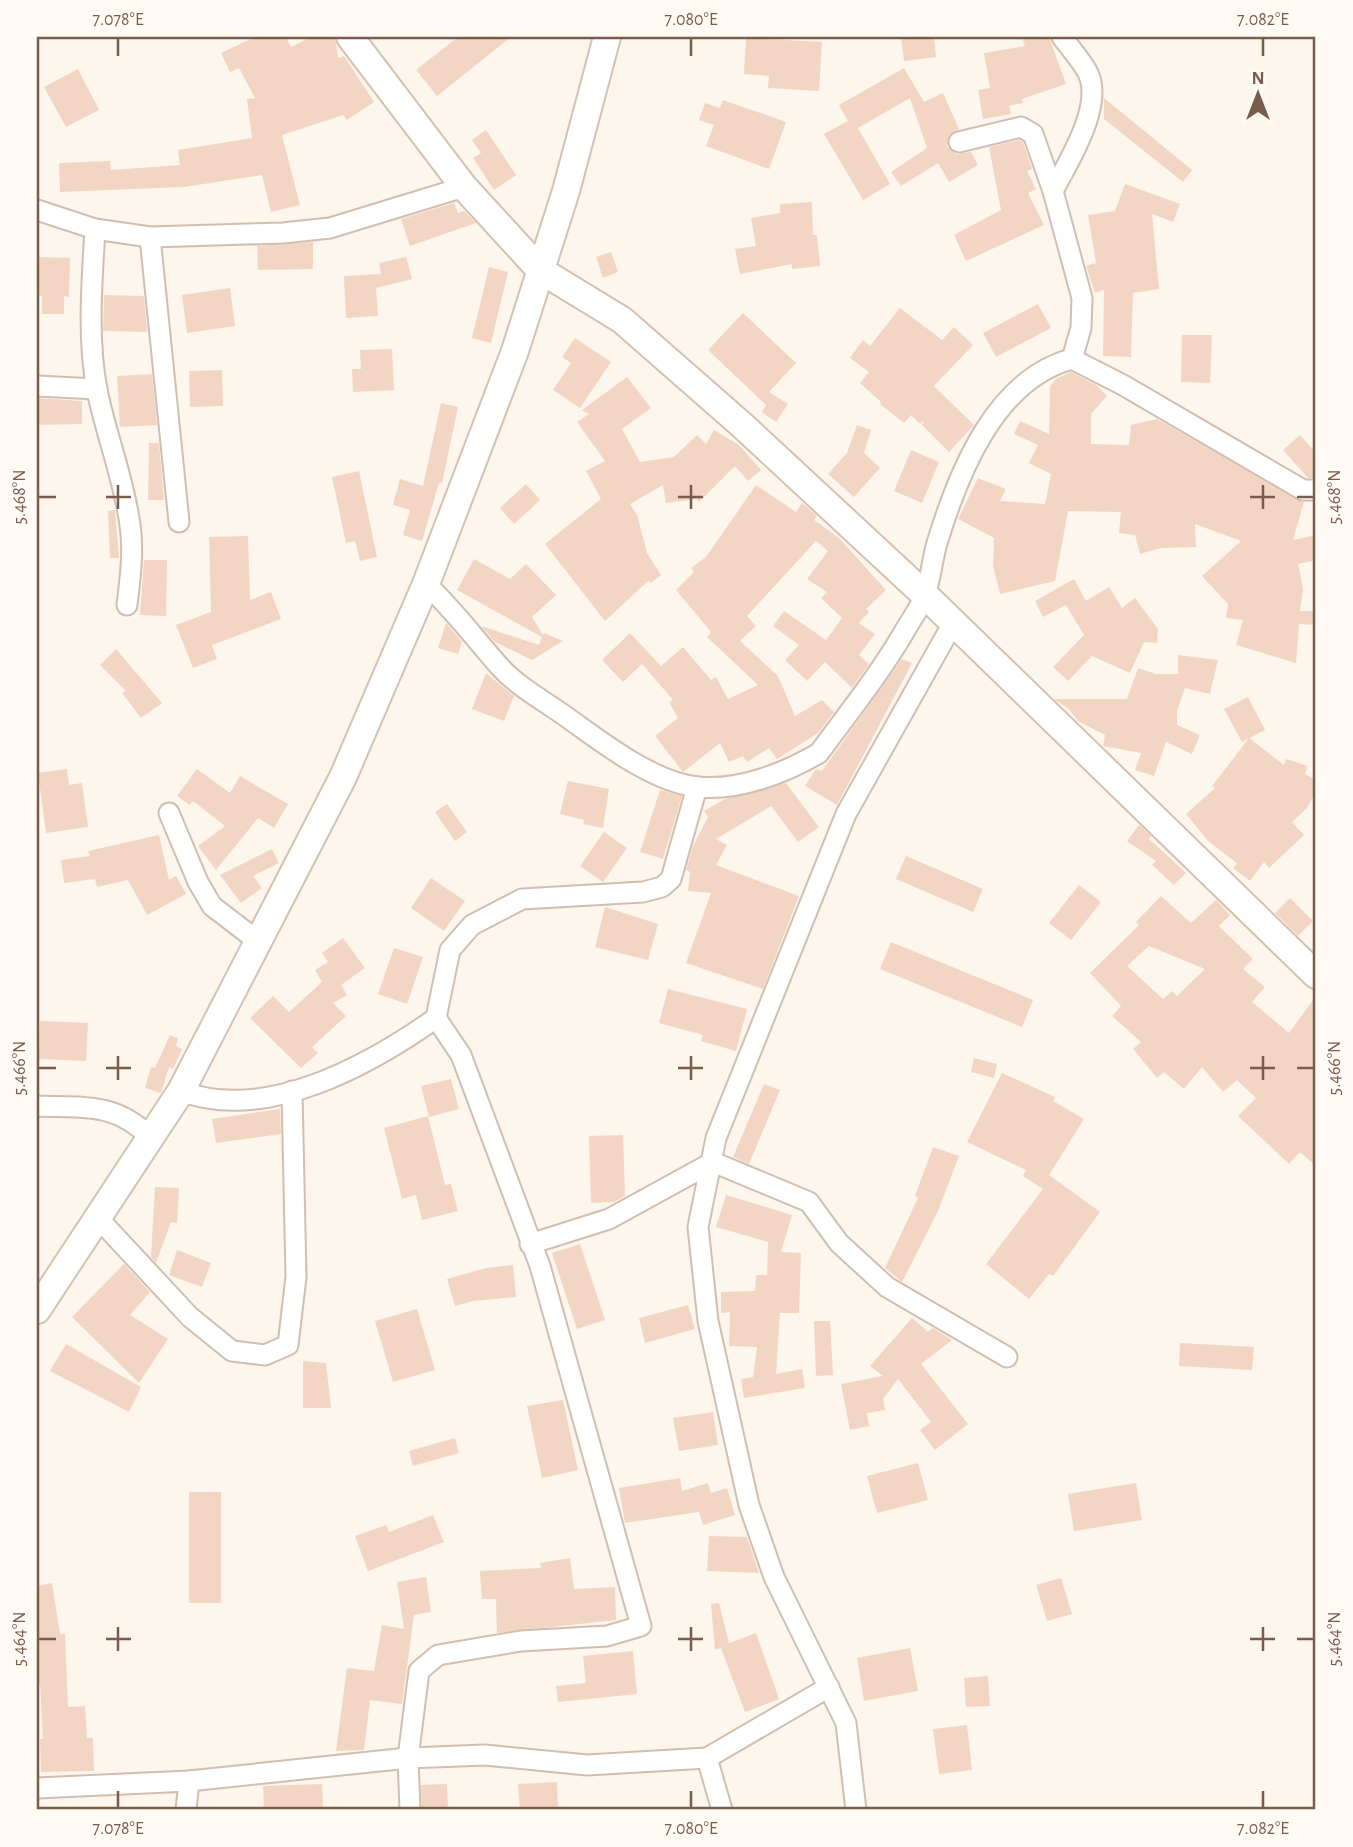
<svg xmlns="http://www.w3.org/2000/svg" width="1353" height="1847" font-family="'Alegreya Sans',sans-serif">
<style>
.building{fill:#f3d5c3;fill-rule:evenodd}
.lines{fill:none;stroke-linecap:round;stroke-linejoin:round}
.street-casing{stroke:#d1beb0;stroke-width:23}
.secondary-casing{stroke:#d6c0b0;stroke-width:30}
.street{stroke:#fff;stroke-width:19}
.secondary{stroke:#fff;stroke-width:26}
.ticks{fill:none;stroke:#7a5c4d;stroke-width:2.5}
.neatline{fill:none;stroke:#7a5c4d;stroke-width:2.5}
.ticks-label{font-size:18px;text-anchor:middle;fill:#7a5c4d}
</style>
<rect width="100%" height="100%" fill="#fdf6ec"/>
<g class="building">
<polygon points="255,37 286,37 291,47 311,37 335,37 338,58 344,56 374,102 347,120 343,115 282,135 300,205 271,212 262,175 184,187 60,192 59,163 110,161 111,170 180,165 178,150 252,138 247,99 255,98 239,68 230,72 221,53"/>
<polygon points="458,37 511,37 437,96 416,70"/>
<polygon points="901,37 934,37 936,57 904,61"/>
<polygon points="1022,37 1049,37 1066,84 1022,99 1023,103 1009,106 1011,114 983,119 978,90 990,88 984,53 1025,46"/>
<polygon points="746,38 822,42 819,91 768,88 769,76 744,74"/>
<polygon points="904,68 924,102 943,93 959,129 950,134 947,146 956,154 971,152 978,165 949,182 938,163 901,186 891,172 927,148 910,98 858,128 890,184 863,200 824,134 848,121 839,105"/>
<polygon points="78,69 99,110 66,127 44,87"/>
<polygon points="1104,98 1192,170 1183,182 1104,119"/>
<polygon points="723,100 786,122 769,169 706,146 714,125 699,120 705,103 720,108"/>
<polygon points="486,130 516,175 494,190 473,158 481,153 472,140"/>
<polygon points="1019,140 1023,142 1032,169 1027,171 1036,189 1028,193 1044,225 966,261 954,235 1001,210 989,147"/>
<polygon points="1125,184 1180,204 1173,222 1152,214 1159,289 1133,293 1131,357 1103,356 1104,290 1095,293 1086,266 1096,263 1088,215 1115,211"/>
<polygon points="812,202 813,235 817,235 820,266 792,269 792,264 740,274 735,249 756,246 751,218 780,213 780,204"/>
<polygon points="454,203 458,213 464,211 476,223 410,246 401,219"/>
<polygon points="313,242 313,269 258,270 257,246"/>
<polygon points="611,252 618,272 603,278 596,257"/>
<polygon points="37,257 70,258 69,297 64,296 64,314 42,314 42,296 37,295"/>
<polygon points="406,257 412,279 376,288 378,316 346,318 344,276 381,274 379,263"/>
<polygon points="489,267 508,272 491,343 472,338"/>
<polygon points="230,288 235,326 187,333 182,295"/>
<polygon points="104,295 144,296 147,332 103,331"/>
<polygon points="1038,304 1051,328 996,357 983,333"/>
<polygon points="900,308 942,340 954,327 973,345 934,386 974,425 949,452 922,425 924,420 920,424 911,415 904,423 880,404 881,402 860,383 869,372 850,358 863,340 870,346"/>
<polygon points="743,313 796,363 769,392 788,404 776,422 762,412 766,405 708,350"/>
<polygon points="1182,335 1212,335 1210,383 1181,382"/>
<polygon points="575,338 611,362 580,408 553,390 571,363 562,357"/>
<polygon points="392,349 394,390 353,392 352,369 361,369 360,350"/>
<polygon points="222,370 223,406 190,407 189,371"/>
<polygon points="1071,372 1096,385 1107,396 1091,414 1091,444 1129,445 1131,425 1157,419 1304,502 1293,540 1316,535 1316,560 1298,564 1303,589 1300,611 1316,611 1316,625 1299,624 1296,663 1236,645 1243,620 1226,618 1228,604 1202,576 1241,541 1195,524 1196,547 1161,548 1140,554 1135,535 1119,533 1121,512 1068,511 1055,581 1000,594 993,566 994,538 958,519 978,478 1006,489 1000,501 1045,504 1051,474 1029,463 1038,445 1014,434 1020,421 1049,434 1050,386 1056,379"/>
<polygon points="152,374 157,425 120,427 117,376"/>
<polygon points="627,377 651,408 622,429 640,462 674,457 697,435 706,444 714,430 739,445 761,470 748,481 735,466 699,502 696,499 666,503 663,485 630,504 637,515 647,553 661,575 651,583 648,581 605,621 545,544 601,499 586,471 605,461 577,422 589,414 582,410"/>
<polygon points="37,398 82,401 82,424 37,425"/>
<polygon points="441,403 458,407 442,483 439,483 422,541 403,535 410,510 393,505 400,479 423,486"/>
<polygon points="857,425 871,430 864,453 880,468 854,497 828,474 847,453"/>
<polygon points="1300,435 1316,453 1316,478 1308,478 1283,450"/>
<polygon points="149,443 159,443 164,500 148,500"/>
<polygon points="911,450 939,462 922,503 894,491"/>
<polygon points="359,471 377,557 360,561 355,541 346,543 332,477"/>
<polygon points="526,484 540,500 514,524 500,508"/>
<polygon points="756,485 796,512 802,503 806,506 817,516 814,520 839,538 886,590 866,609 869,612 859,623 875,634 859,655 869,664 852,688 825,662 807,681 785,660 799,645 773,626 784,611 826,640 842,618 821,598 827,592 807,579 828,551 816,541 747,616 756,626 740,641 778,676 795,716 822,700 834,712 818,733 777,759 769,748 747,762 743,756 729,762 720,743 683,772 655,736 678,718 669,702 673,700 642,664 623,682 602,660 630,633 661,666 683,647 711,680 716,677 728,699 758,685 707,637 711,632 676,590 694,572 691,568 706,557"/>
<polygon points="115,510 119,558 110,558 108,511"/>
<polygon points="248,536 250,600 271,592 281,619 212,645 217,659 193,668 176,625 211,612 209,537"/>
<polygon points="474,559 510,579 526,564 556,595 532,617 543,635 544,633 563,641 532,660 495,642 481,626 539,645 542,637 457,590"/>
<polygon points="144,560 167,560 166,616 140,615"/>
<polygon points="1074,579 1086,601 1109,587 1122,608 1135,598 1158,629 1157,643 1144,642 1130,673 1092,656 1068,681 1053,667 1084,635 1066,605 1043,617 1035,601"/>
<polygon points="446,623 462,642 458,654 438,648"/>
<polygon points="116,649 162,703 141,718 122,693 126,691 100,665"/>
<polygon points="1178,655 1218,660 1210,694 1185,688 1177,711 1177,725 1200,735 1192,754 1166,742 1154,776 1135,770 1141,753 1103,746 1105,735 1078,721 1069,709 1054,699 1127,699 1138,668 1156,674 1178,674"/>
<polygon points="902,659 912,663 837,805 805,786 816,769 822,771"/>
<polygon points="486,673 514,696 504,721 472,709"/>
<polygon points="1248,697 1265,730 1242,742 1224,709"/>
<polygon points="1249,738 1284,765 1286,759 1308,766 1305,774 1316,780 1316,791 1307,808 1292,822 1304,835 1269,868 1264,862 1250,881 1233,868 1237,863 1209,842 1186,814 1215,788 1212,786"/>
<polygon points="67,769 69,785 82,783 88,827 46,833 38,773"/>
<polygon points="197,769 230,793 240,776 288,804 274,828 258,818 216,870 198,846 225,826 193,801 190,805 177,796"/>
<polygon points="568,781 609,789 603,828 583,824 584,820 560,814"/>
<polygon points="786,783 819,827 798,842 771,806 716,839 727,845 716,865 799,896 763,989 686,963 711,893 688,891 690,872 686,870 693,846 708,817 704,811 725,799"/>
<polygon points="660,790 682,796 663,859 640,852"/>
<polygon points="447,804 467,832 455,841 435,812"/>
<polygon points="1139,825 1151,836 1149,839 1186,873 1174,885 1152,865 1156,861 1127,841"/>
<polygon points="604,832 627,848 603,882 580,866"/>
<polygon points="159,835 169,880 176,876 186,894 147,915 128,880 97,887 95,879 64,883 61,860 90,856 88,851"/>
<polygon points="272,849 279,863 253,876 262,888 241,903 220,875"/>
<polygon points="906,856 983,889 973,912 896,879"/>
<polygon points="431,878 465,901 444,931 411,908"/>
<polygon points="1079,885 1101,902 1071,940 1049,923"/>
<path d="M 1161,896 L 1191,923 L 1216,900 L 1219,903 L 1230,915 L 1219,926 L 1253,959 L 1243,969 L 1265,987 L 1252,1002 L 1289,1033 L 1316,996 L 1316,1166 L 1300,1152 L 1289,1164 L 1238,1116 L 1256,1098 L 1237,1080 L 1223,1092 L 1202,1067 L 1184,1089 L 1164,1072 L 1157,1078 L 1133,1049 L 1141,1042 L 1112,1016 L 1121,1006 L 1090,973 L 1139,925 L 1136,922 ZM 1149,946 L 1205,969 L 1177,996 L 1172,991 L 1163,999 L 1127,966 Z"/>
<polygon points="1290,898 1313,921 1298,936 1275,913"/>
<polygon points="605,907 658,924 648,960 595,947"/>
<polygon points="343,938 365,968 341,985 347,995 333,1003 346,1016 312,1047 318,1053 301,1068 250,1018 273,996 289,1012 322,982 315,970 328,962 322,953"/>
<polygon points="891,942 1033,1000 1022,1027 880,969"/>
<polygon points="394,948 423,957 407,1004 378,994"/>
<polygon points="668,989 747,1009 736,1051 701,1041 703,1035 659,1023"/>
<polygon points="40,1021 88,1023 86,1061 39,1059"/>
<polygon points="170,1035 178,1038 176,1046 182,1049 173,1069 169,1067 161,1093 145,1088 151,1067 155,1068"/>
<polygon points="974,1058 997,1064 994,1078 971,1072"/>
<polygon points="1002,1073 1055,1097 1053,1101 1084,1119 1049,1175 1100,1212 1053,1276 1049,1274 1029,1299 986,1264 1043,1189 1023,1176 1026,1170 967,1142"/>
<polygon points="451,1079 459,1109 429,1117 421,1086"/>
<polygon points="764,1084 780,1090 749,1164 733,1157"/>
<polygon points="280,1109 281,1134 216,1143 212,1119"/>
<polygon points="428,1116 445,1185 451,1184 458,1211 422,1220 416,1195 402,1199 384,1128"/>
<polygon points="623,1135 625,1196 614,1202 591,1203 589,1136"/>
<polygon points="933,1147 959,1156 938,1211 902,1282 885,1268 918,1198 915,1196"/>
<polygon points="155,1187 179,1188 177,1223 171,1222 156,1263 151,1257"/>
<polygon points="726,1195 792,1215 781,1252 801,1253 799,1313 780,1313 776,1374 802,1369 805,1388 744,1398 741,1379 753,1377 757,1347 729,1346 730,1312 721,1313 721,1292 755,1291 756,1275 767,1275 768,1242 716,1227"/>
<polygon points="580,1244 605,1320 577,1329 552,1253"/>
<polygon points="177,1250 211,1263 202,1287 169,1275"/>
<polygon points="124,1264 150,1292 130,1315 168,1339 139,1383 72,1317"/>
<polygon points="513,1265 516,1297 473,1301 455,1306 447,1279 486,1268"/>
<polygon points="688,1305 695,1329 645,1343 639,1318"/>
<polygon points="417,1309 435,1370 393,1382 375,1321"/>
<polygon points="912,1318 928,1332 933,1328 952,1340 921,1364 968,1424 935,1450 920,1430 931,1422 898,1379 883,1399 885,1410 867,1413 869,1426 850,1430 841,1384 883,1376 870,1366"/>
<polygon points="814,1321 830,1321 833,1375 816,1376"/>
<polygon points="1180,1343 1254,1347 1252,1370 1179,1366"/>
<polygon points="66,1344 141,1387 129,1412 50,1371"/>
<polygon points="303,1361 326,1363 331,1408 303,1408"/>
<polygon points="563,1400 578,1470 542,1478 527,1406"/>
<polygon points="713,1412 718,1445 679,1451 673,1418"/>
<polygon points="455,1438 459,1453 413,1466 409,1451"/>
<polygon points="918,1463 928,1500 877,1513 867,1476"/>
<polygon points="680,1478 682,1491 708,1483 711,1493 727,1488 735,1515 703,1525 699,1512 625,1523 619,1488"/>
<polygon points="1136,1483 1142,1520 1074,1531 1068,1494"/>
<rect x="189" y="1492" width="32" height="111"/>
<polygon points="433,1515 444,1542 368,1571 355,1536 386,1525 389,1532"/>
<polygon points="709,1536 747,1537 759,1573 707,1571"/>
<polygon points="570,1558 574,1589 615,1587 616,1620 497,1633 496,1599 482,1599 480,1571 541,1568 540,1563"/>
<polygon points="426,1577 431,1612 414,1615 402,1704 370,1700 364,1750 336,1751 347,1668 374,1671 382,1625 404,1629 397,1582"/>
<polygon points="1061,1578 1072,1614 1047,1621 1036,1585"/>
<polygon points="52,1583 60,1634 65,1634 68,1707 85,1706 87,1738 93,1738 94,1771 41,1772 40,1739 43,1739 40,1683 37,1683 37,1586"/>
<polygon points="719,1603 729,1643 756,1633 779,1699 745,1712 721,1648 715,1650 711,1604"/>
<polygon points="910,1648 918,1691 864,1701 857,1658"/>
<polygon points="633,1651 637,1694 558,1702 556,1686 586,1683 583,1656"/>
<polygon points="988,1676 990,1706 966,1707 964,1678"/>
<polygon points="967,1725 972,1770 939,1774 933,1729"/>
<polygon points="557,1782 558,1810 520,1810 518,1784"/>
<polygon points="322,1784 323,1810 264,1810 263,1786"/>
<polygon points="447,1784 448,1810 422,1810 421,1785"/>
</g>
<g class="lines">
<defs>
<g id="street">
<polyline points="959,142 1021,127 1033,134 1053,191 1082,298 1081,328 1072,359"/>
<path d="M 1053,191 C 1068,162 1104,106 1088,73 C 1081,60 1070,48 1062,37"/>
<polyline points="37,210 95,229 150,237 283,233 330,228 464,187"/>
<path d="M 95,229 C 92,282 87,337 97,390 C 106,435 124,479 130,525 C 134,552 130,579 127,605"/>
<polyline points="150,237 179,522"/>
<polyline points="37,386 97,389"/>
<path d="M 426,584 C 454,610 475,639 500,667 C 518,687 546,702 568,718 C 603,743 654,783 698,787 C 739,791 785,773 819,753 C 849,712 882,671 907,627 C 913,617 921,606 925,595 C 931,578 932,560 937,543 C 958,474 995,379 1072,359 L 1123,385 L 1303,490 L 1316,490"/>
<polyline points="169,813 198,882 212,906 259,942"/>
<path d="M 181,1091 C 265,1123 368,1066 436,1018 L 450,950 L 472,925 L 522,899 L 643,892 L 662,887 L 671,879 L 697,787"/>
<path d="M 37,1106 C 84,1108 115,1102 150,1137"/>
<polyline points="98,1218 190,1317 232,1351 265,1355 288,1345 296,1277 292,1091"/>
<polyline points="530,1244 609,1219 713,1162 809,1202 839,1243 887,1287 1007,1357"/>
<polyline points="707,1758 722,1810"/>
<polyline points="37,1788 189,1781 408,1758 485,1755 587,1765 707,1758 829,1687"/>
<polyline points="186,1810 189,1781"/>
<polyline points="410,1810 408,1758 419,1671 438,1655 521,1641 607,1636 641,1626 540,1266 461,1055 436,1018"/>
<polyline points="856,1810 846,1723 774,1577 749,1505 708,1321 698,1227 716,1138 846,814 952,625"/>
</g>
<g id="secondary">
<polyline points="350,37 464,187 540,270 622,320 743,426 925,595 1316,975"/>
<polyline points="37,1310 181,1091 343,777 426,584 515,351 566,191 607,37"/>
</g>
</defs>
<use href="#street" class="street-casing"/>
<use href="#secondary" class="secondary-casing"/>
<use href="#street" class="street"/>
<use href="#secondary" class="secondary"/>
</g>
<path class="ticks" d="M 118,38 L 118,56M 691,38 L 691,56M 1263,38 L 1263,56M 118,485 L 118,509M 691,485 L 691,509M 1263,485 L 1263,509M 38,497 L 56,497M 106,497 L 131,497M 678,497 L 703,497M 1250,497 L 1275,497M 1297,497 L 1314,497M 118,1056 L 118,1080M 691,1056 L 691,1080M 1263,1056 L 1263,1080M 38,1068 L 56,1068M 106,1068 L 131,1068M 678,1068 L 703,1068M 1250,1068 L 1275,1068M 1297,1068 L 1314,1068M 118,1627 L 118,1651M 691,1627 L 691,1651M 1263,1627 L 1263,1651M 38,1639 L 56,1639M 106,1639 L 131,1639M 678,1639 L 703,1639M 1250,1639 L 1275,1639M 1297,1639 L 1314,1639M 118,1791 L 118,1808M 691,1791 L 691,1808M 1263,1791 L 1263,1808"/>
<rect width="1353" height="1847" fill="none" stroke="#fffaf3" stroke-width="77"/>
<g transform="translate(1258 94)" stroke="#fffaf3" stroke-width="5" paint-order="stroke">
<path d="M0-5L12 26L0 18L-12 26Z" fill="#7a5c4d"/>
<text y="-10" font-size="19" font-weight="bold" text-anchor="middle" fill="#7a5c4d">N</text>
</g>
<rect x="38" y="38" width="1276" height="1770" class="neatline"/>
<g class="ticks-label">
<text x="118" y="25">7.078°E</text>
<text x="691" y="25">7.080°E</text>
<text x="1263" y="25">7.082°E</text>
<text transform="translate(19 497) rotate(-90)" y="6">5.468°N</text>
<text transform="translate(1334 497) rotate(-90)" y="6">5.468°N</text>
<text transform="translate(19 1068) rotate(-90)" y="6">5.466°N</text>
<text transform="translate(1334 1068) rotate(-90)" y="6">5.466°N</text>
<text transform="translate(19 1639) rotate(-90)" y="6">5.464°N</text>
<text transform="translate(1334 1639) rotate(-90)" y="6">5.464°N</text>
<text x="118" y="1834">7.078°E</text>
<text x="691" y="1834">7.080°E</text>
<text x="1263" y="1834">7.082°E</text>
</g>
</svg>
